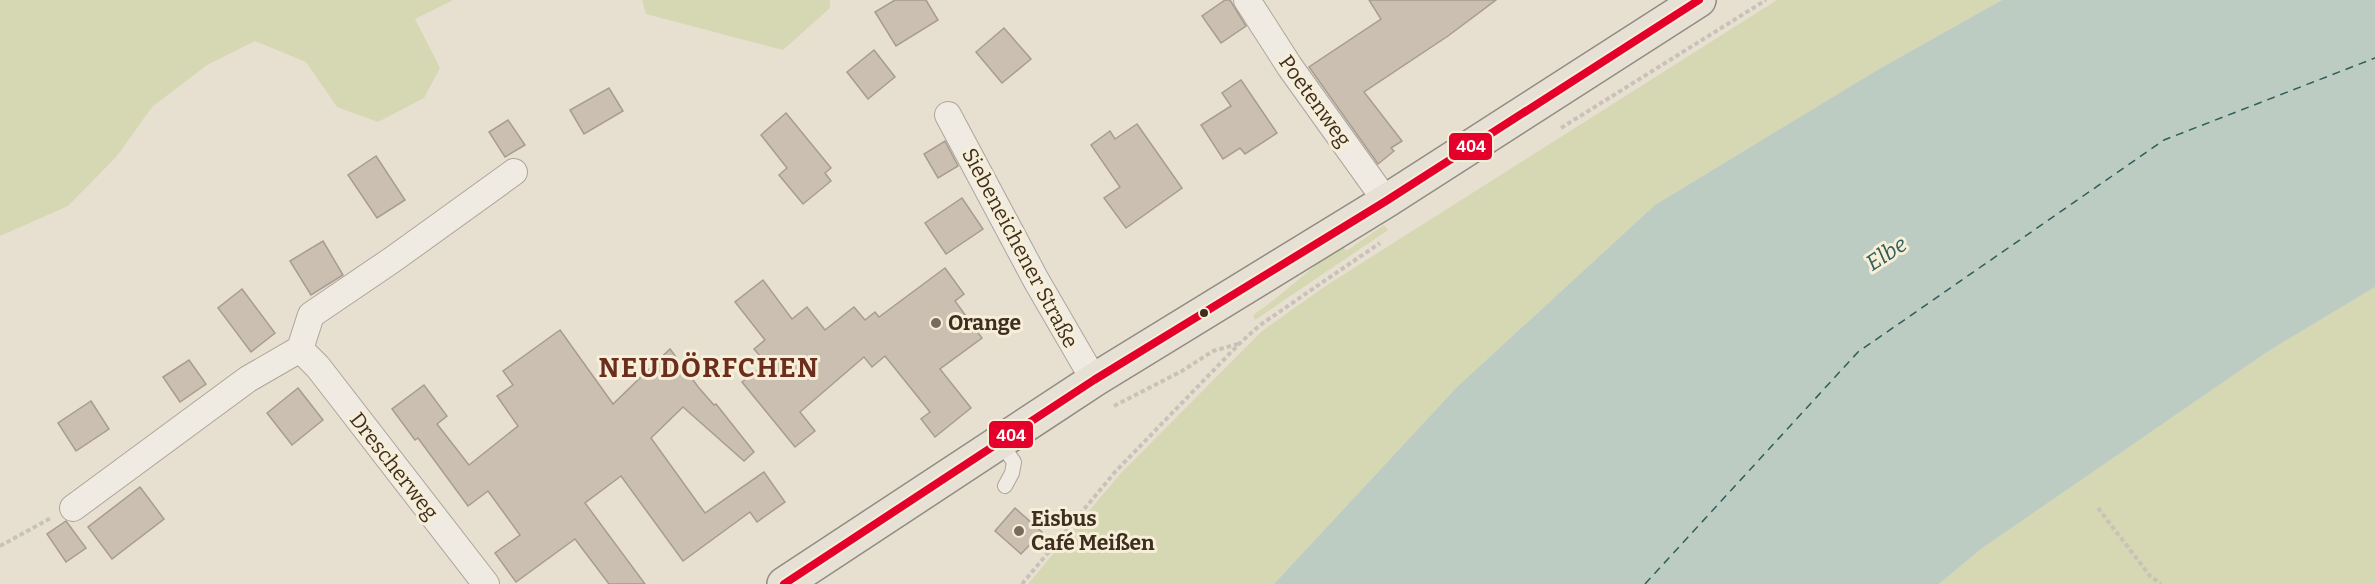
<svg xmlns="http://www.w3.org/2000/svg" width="2375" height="584" font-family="Bitter,serif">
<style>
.green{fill:#d6d7b3}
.water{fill:#bcccc2}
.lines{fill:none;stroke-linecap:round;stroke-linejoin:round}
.ferry{stroke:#2f5d5a;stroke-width:1.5;stroke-dasharray:8 6;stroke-linecap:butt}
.building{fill:#cbbfb2;stroke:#a89c90;stroke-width:1.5}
.lane-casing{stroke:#ada599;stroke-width:16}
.street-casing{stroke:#ada599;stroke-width:28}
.primary-casing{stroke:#928b80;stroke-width:36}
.path{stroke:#c8c2b9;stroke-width:4;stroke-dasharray:4.5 3;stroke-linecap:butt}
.lane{stroke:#efebe3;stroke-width:14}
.street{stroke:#efebe3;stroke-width:26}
.primary{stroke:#e6e1d4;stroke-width:33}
.bus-1-casing{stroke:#f7eed8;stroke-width:12}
.bus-1{stroke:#e4002b;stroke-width:8}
.bus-dot{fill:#3d2e20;stroke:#f7eed8;stroke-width:2}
.poi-dot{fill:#786c5e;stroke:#f7eed8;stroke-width:2}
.labels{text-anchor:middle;stroke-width:6;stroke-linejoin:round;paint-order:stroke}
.street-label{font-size:21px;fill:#3d2e20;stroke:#f7eed8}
.poi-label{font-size:21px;font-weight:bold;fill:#3d2e20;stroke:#f7eed8;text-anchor:start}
.water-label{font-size:22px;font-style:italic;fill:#2f5d5a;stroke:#f7eed8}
.district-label{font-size:27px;font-weight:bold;letter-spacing:1.5px;fill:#6b2e1e;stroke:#f7eed8}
.line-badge{stroke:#f7eed8;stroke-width:2}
.badge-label{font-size:16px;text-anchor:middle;font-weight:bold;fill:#fff}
</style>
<rect width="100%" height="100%" fill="#e7e0d1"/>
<g class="green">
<polygon points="0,0 453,0 415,19 440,68 424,98 378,122 337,107 306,62 255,41 207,65 152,107 117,156 68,206 0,236"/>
<polygon points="642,0 830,0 830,8 783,50 646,14"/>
<polygon points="1777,0 2002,0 1879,69 1655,205 1457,387 1274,584 1028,584 1120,474 1262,331 1327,285"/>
<path d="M 1384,225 L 1388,230 L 1255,320 L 1253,315 C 1284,294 1311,267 1342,245 L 1346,251 Z"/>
<polygon points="2375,287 2375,584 1939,584 1981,549 2267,352"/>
</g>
<polygon class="water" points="2002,0 2375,0 2375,287 2267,352 1981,549 1939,584 1274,584 1457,387 1655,205 1879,69"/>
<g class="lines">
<polyline class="ferry" points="1645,584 1858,352 2164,140 2375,58"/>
</g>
<g class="building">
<polygon points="895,0 926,0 938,20 896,46 875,12"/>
<polygon points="1225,0 1230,0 1246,26 1221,43 1202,16"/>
<polygon points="1369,0 1496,0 1448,36 1364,92 1402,141 1391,148 1394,151 1378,164 1309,67 1381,19"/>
<polygon points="1004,28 1031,59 1002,83 976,52"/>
<polygon points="874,50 895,77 868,99 847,72"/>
<polygon points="1241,80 1277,133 1245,154 1240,148 1223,159 1201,125 1231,106 1222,93"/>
<polygon points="609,88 623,111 584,134 570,110"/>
<polygon points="786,113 831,168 825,173 831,181 803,204 779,175 787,168 761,135"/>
<polygon points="508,120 525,145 505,157 489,132"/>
<polygon points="1137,124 1182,188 1126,228 1104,198 1120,187 1091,145 1110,131 1115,139"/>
<polygon points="945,141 958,166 938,178 924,154"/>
<polygon points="376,156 405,200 377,218 348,175"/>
<polygon points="962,198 983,229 946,254 925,223"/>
<polygon points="323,241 343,275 311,295 290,261"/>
<polygon points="945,268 964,294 955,301 982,338 940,369 971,408 935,437 921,419 930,412 885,356 872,367 864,357 800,412 815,431 795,447 742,382 766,363 754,349 765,340 735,302 763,280 792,319 807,307 825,330 854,307 865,320 875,312 879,317"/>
<polygon points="242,289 275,333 251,352 218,308"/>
<polygon points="560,330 613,404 670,349 699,388 714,405 716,404 754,452 744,461 683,407 651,438 705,513 764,472 785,502 757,522 750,512 683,561 621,476 585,503 645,584 609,584 575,539 516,582 495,553 520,535 488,491 468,506 418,438 415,440 392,409 424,385 447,416 437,424 469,465 518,426 497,396 513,385 503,371"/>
<polygon points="189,360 206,384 180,402 163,377"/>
<polygon points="298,388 323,420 292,445 267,413"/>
<polygon points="91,401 109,429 76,451 58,423"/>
<polygon points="140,487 164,519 112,559 88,527"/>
<polygon points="1015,508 1042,532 1021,554 995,531"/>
<polygon points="66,521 86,548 66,562 47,534"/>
</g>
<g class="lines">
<defs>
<polyline id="lane" points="999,441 1014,462 1012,473 1005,486"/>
<g id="street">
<polyline points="1247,0 1290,67 1386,201"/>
<polyline points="948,115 1036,280 1094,380"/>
<polyline points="300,349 318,367 486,584"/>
<polyline points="73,508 248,379 300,349 311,315 392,260 514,172"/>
</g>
<polyline id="primary" points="784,584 1094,380 1386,201 1699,0"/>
</defs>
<use href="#lane" class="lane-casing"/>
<use href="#street" class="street-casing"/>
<use href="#primary" class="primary-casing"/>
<g class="path">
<polyline points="1561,128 1766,0"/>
<polyline points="1114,406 1182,371 1213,351 1238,344"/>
<polyline points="2098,508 2150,576 2161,584"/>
<polyline points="0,546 51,518"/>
<polyline points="1022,584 1115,472 1239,344 1260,325 1380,243"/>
</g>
<use href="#lane" class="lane"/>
<use href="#street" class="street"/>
<use href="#primary" class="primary"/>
<defs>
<polyline id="bus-1" points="784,584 1094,380 1386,201 1699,0"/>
</defs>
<use href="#bus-1" class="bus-1-casing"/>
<use href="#bus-1" class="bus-1"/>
</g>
<circle class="bus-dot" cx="1204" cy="313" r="5"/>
<g class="poi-dot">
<circle cx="936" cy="323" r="6"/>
<circle cx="1019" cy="531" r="6"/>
</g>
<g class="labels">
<g class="street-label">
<text transform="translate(1315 101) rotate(54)" y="7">Poetenweg</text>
<text transform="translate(1020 248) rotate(62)" y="7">Siebeneichener Straße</text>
<text transform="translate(394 466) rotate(52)" y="7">Drescherweg</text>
</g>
<g class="poi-label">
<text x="948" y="330">Orange</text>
<text x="1031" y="526">Eisbus<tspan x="1031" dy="24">Café Meißen</tspan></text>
</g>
<g class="water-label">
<text transform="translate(1886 253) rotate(-33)" y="8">Elbe</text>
</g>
<g class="district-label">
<text x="709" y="377">NEUDÖRFCHEN</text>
</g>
</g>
<g class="line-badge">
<rect x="1448" y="132" width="45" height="29" rx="6" fill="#e4002b"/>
<rect x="988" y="420" width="46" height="29" rx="6" fill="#e4002b"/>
</g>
<g class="badge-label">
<text x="1471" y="152">404</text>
<text x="1011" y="441">404</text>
</g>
</svg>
